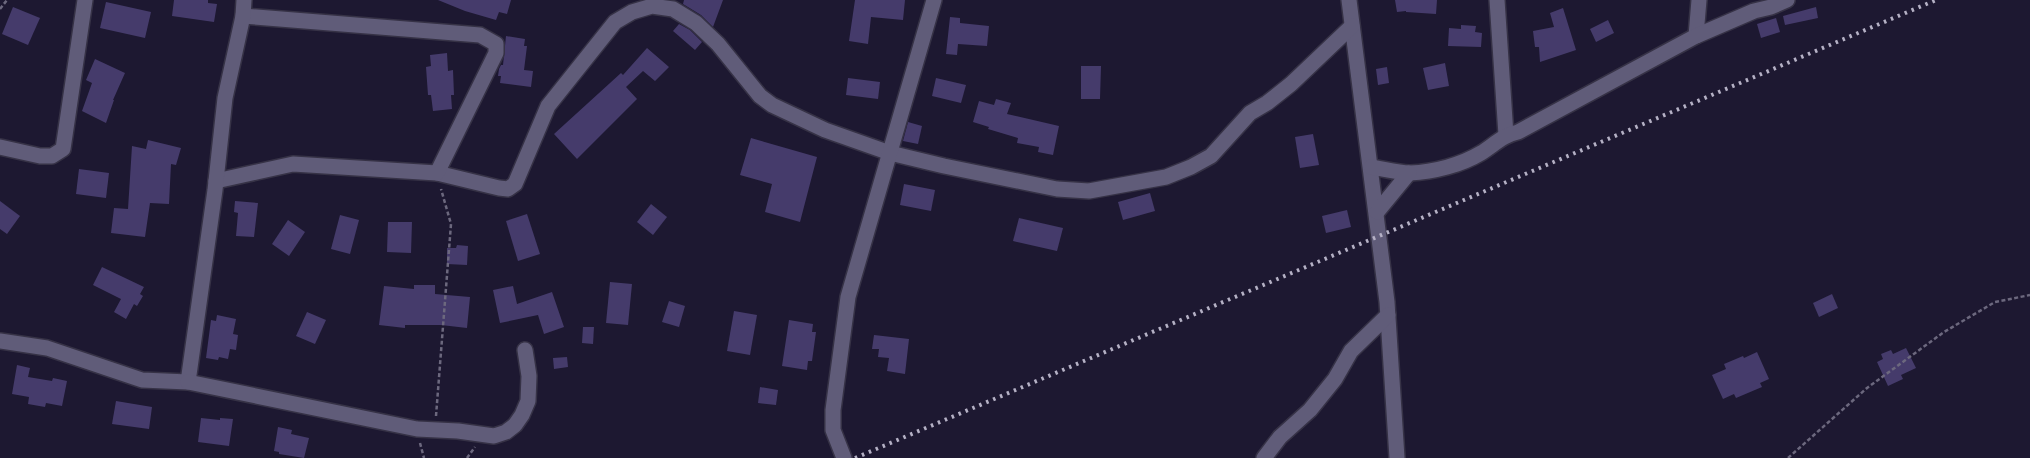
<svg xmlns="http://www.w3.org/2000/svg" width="2030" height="458" font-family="'Noto Sans',sans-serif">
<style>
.building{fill:#453b6b}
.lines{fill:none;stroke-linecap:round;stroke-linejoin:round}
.street-casing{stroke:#363246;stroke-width:18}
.path{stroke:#6c687e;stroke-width:2.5;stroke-dasharray:4 2.5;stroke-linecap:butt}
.street{stroke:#605c79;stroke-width:15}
.rail{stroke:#b5b1c5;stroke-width:4;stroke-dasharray:2.5 5;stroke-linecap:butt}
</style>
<rect width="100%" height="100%" fill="#1d1831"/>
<g class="building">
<polygon points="174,0 208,0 208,3 217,4 214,22 172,16"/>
<polygon points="438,0 511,0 507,14 499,12 496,20 465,11"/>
<polygon points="684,0 723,0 713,27 701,15 683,4"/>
<polygon points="855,0 905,0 903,20 871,17 868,44 849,41"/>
<polygon points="1395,0 1437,0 1436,14 1406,12 1406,11 1397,12"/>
<polygon points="106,2 151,12 145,38 100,28"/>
<polygon points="13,7 40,18 28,45 2,34"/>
<polygon points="1816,7 1818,18 1785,25 1783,16"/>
<polygon points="1563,8 1576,50 1540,62 1539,47 1535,47 1533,31 1554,27 1550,13"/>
<polygon points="950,17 960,18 960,23 989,26 987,46 958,44 957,55 946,54"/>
<polygon points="1776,18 1780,32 1761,38 1757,24"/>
<polygon points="1608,20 1614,33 1596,42 1590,29"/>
<polygon points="679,24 690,30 702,42 695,50 673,31"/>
<polygon points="1461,25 1476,26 1475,32 1482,33 1481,47 1448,46 1449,28 1461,29"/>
<polygon points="506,36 525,39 524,46 527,46 524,70 533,71 531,87 500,83 501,76 498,76 499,69 501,65 503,65"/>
<polygon points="647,48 669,67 655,81 643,71 626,87 637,99 577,159 554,134 621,73 623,75"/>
<polygon points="447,53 448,71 453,70 454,95 451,95 452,109 433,111 431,95 428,95 426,67 431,66 430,55"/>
<polygon points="95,59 125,73 113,100 114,100 106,123 82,111 92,83 86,80"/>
<polygon points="1445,63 1449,86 1428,90 1423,68"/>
<polygon points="1081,66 1101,66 1100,99 1081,99"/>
<polygon points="1387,67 1389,83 1378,85 1376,69"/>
<polygon points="848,78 880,82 878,99 846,95"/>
<polygon points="936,78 966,85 961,103 932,96"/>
<polygon points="996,99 1011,103 1007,114 1059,126 1053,155 1038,152 1039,147 1017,143 1018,138 988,129 989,127 973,122 979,101 994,105"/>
<polygon points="908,122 922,126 918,144 903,141"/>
<polygon points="1313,134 1319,165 1300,168 1295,137"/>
<polygon points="751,138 817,157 800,222 765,212 772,184 740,175"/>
<polygon points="148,140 181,148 176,165 171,164 169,204 150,203 145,237 111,233 114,208 128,209 132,146 146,149"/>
<polygon points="79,169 109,173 106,198 76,194"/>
<polygon points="904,184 935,190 931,211 900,205"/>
<polygon points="1150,193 1155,211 1123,220 1118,202"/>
<polygon points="0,201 20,216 7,234 0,229"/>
<polygon points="235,201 258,203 254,237 236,236 238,213 234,212"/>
<polygon points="651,204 667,217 653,235 637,222"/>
<polygon points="1347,210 1351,227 1326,233 1322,216"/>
<polygon points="527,214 540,254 518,261 506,221"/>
<polygon points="340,215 359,220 350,254 331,249"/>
<polygon points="1019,218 1063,228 1057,251 1013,241"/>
<polygon points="288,220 305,232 289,256 272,244"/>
<polygon points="388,222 412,222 411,253 387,252"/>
<polygon points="457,245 468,246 467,265 447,264 447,248 456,248"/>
<polygon points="102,267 144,287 140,294 143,296 137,306 134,304 126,319 114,312 121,299 93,285"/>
<polygon points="610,282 632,284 628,325 606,323"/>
<polygon points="414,285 435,285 435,294 470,297 467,328 441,325 405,325 405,328 379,325 384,286 414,289"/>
<polygon points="513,286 517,304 552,292 564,327 544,334 538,315 500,323 493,290"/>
<polygon points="1832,294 1838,308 1819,317 1813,303"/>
<polygon points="669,301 685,306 679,327 662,322"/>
<polygon points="734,311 757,315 750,355 727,351"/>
<polygon points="307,312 326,320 315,344 296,336"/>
<polygon points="217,315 236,319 233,334 238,335 236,350 230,349 228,359 219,357 218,360 206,358 211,320 216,321"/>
<polygon points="789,320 813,324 812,332 816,332 812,361 808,361 807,370 782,366"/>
<polygon points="583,327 594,327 593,344 582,343"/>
<polygon points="874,335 909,339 905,374 887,371 889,358 878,357 879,349 872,349"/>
<polygon points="1906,348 1916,368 1901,375 1903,379 1888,386 1877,362 1883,359 1881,354 1891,350 1893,354"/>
<polygon points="1757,352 1769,379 1760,383 1762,387 1736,398 1734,394 1723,399 1712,375 1726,369 1724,364 1743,356 1744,358"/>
<polygon points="567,357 568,367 554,369 553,358"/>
<polygon points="17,365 30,368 28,377 52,381 53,378 67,381 62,406 46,403 45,407 28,404 29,397 12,394"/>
<polygon points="760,387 778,390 776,405 758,403"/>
<polygon points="116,401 152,407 149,429 112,424"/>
<polygon points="201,418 220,420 220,418 233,419 229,446 198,442"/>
<polygon points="278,427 292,430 291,434 309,438 304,458 279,454 279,452 274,451"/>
</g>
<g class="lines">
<defs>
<g id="street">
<polyline points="1349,0 1387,302 1397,458"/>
<polyline points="1497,0 1506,135"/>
<polyline points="1696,36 1699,0"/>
<polyline points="0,147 40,156 52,156 63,149 85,0"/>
<path d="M 1371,167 C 1384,169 1398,173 1410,173 C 1434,172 1461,165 1481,153 C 1494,145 1503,135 1518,132 L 1696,36 L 1754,11 L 1771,7 L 1787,0"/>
<polyline points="437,173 499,188 508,189 515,184 548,106 615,22 632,12 652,6 673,9 696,23 718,44 760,96 772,105 825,130 890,153 944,166 1057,189 1089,191 1166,177 1191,167 1211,156 1250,113 1267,103 1291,84 1352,26"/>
<polyline points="216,181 293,164 437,173 496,53 496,44 480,35 243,16"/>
<polyline points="1377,212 1409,173"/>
<polyline points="0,341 47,348 142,380 188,382 215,190 225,98 243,16 244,0"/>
<polyline points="188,382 417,429 458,431 494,436 506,432 515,425 522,415 528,401 529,376 525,350"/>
<polyline points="844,458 833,430 833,410 848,297 934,0"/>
<polyline points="1264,458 1280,437 1310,410 1335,379 1351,351 1388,315"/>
</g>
</defs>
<use href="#street" class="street-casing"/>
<g class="path">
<polyline points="0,9 7,0"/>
<polyline points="436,416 451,224 441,189"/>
<polyline points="420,443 424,458"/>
<polyline points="467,458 475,447"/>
<polyline points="1788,458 1867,388 1944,332 1995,302 2030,295"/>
</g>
<use href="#street" class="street"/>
<polyline class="rail" points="855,458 1936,0"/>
</g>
</svg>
